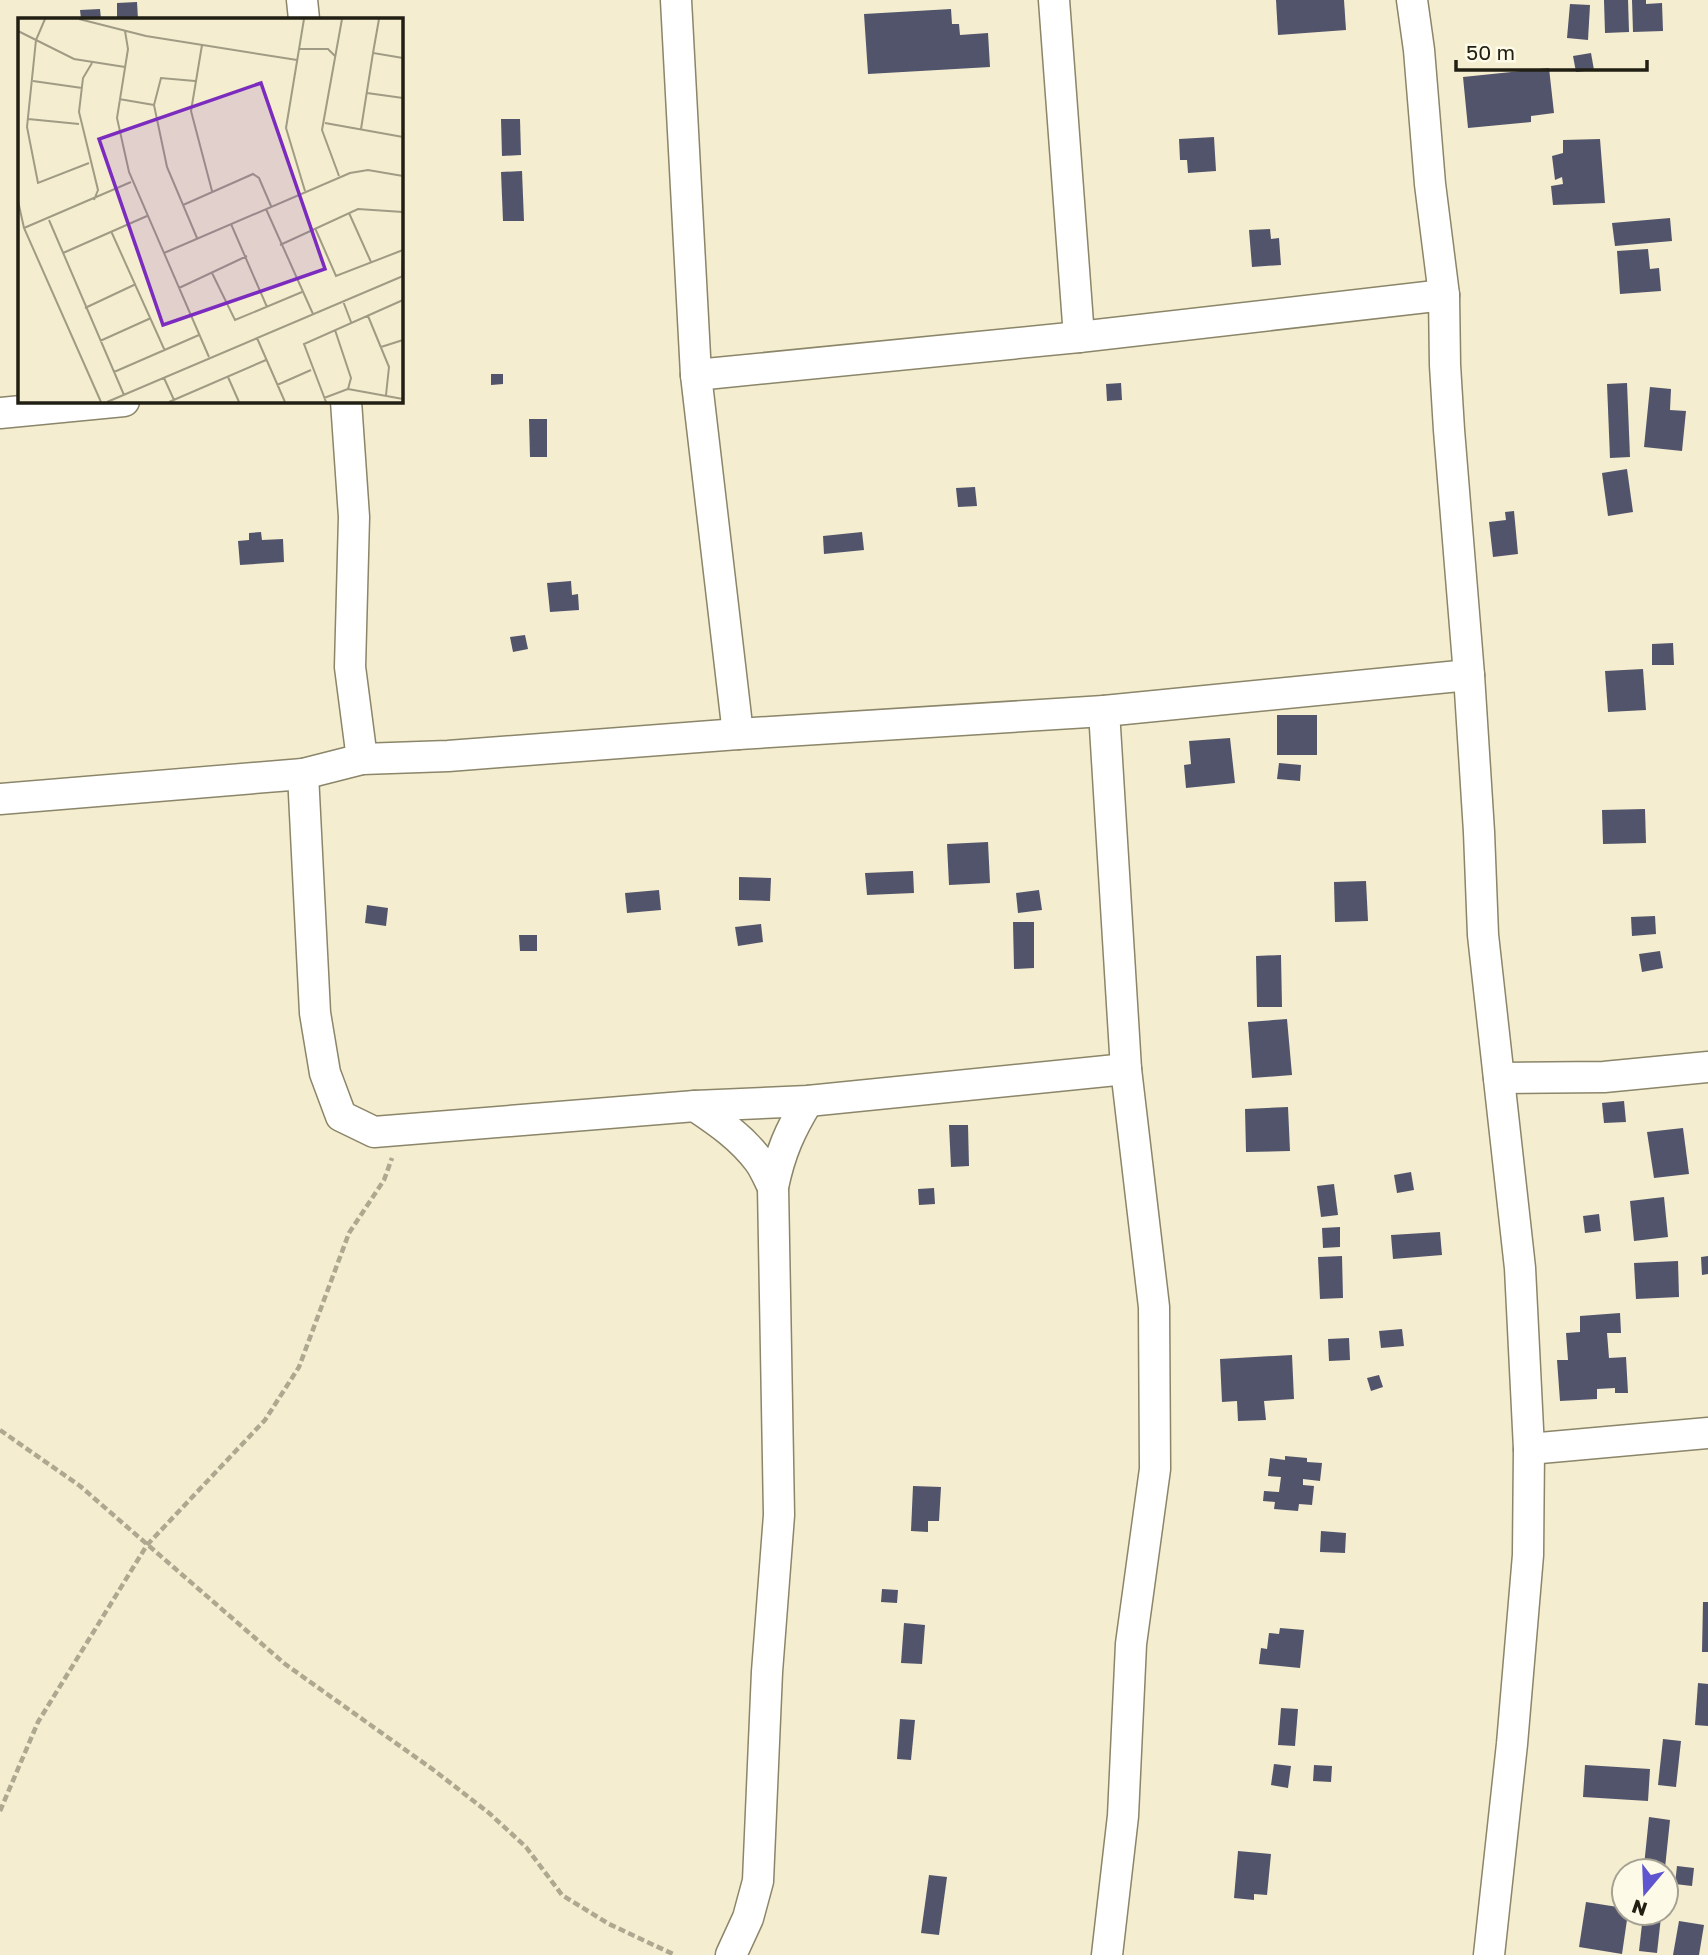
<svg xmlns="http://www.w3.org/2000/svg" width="1708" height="1955" font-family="'Golos Text',sans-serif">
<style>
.building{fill:#52546c}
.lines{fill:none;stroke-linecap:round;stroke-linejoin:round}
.minor-casing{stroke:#8b8569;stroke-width:33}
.path{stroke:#aea891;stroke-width:4.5;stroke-dasharray:7 3.5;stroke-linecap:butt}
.minor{stroke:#fff;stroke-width:30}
.inset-road{fill:none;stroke:#a09b84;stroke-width:2}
.view{fill:#7b2cbf;fill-opacity:0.15;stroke:#7b2cbf;stroke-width:3.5}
.inset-edge{fill:none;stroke:#211f14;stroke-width:3.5}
</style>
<rect width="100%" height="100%" fill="#f4edcf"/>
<g class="building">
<polygon points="1276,0 1344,0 1346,30 1278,35"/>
<polygon points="1604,0 1628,0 1629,32 1605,33"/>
<polygon points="1632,0 1646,0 1646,4 1662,3 1663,31 1633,32"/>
<polygon points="137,2 138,19 117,19 117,3"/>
<polygon points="1570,4 1590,5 1588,40 1567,38"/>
<polygon points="100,9 101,19 81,19 80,10"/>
<polygon points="951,9 952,24 959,24 960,35 988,33 990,67 868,74 864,14"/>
<polygon points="1591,53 1594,70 1576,72 1573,56"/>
<polygon points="1549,68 1554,113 1531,116 1531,122 1468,128 1463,77"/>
<polygon points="501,119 520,119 521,155 502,156"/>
<polygon points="1214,137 1216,171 1188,173 1187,160 1180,160 1179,139"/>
<polygon points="1600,139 1605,203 1553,205 1551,186 1563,184 1562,177 1555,180 1552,156 1563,153 1563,140"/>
<polygon points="522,171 524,221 503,221 501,172"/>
<polygon points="1670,218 1672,241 1615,246 1612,223"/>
<polygon points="1270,229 1271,239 1279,238 1281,265 1252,267 1249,230"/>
<polygon points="1648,249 1650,269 1659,268 1661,291 1620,294 1617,251"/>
<polygon points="491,374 503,374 503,384 491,385"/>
<polygon points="1121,383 1122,400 1107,401 1106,384"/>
<polygon points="1627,383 1630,457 1610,458 1607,384"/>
<polygon points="1650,387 1671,389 1670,410 1686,411 1682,451 1644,447"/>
<polygon points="529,419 547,419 547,457 530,457"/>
<polygon points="1627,469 1633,512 1608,516 1602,473"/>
<polygon points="975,487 977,506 958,507 956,488"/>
<polygon points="1514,511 1518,554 1493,557 1489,522 1506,520 1505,512"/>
<polygon points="261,532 262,540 283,539 284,562 240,565 238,541 249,540 249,533"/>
<polygon points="862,532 864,550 824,554 823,536"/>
<polygon points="571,581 572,595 578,594 579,610 550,612 547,583"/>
<polygon points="525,635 528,649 513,652 510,637"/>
<polygon points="1673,643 1674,665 1652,665 1652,644"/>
<polygon points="1643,669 1646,710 1608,712 1605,671"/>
<rect x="1277" y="715" width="40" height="40"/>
<polygon points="1230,738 1235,783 1186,788 1184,765 1191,764 1189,741"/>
<polygon points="1279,763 1301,765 1300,781 1277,779"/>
<polygon points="1645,809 1646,843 1603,844 1602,810"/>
<polygon points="988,842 990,883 949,885 947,844"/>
<polygon points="913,871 914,893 867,895 865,873"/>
<polygon points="739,877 771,878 770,901 739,900"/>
<polygon points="1366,881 1368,921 1335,922 1334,882"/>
<polygon points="659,890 661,910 627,913 625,893"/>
<polygon points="1039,890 1042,910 1018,913 1016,893"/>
<polygon points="367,905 388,908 386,926 365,923"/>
<polygon points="1655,916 1656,934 1632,936 1631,917"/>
<polygon points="1013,922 1034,922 1034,968 1014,969"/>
<polygon points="761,924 763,942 738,946 735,927"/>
<polygon points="519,935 537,935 537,951 520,951"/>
<polygon points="1660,951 1663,968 1642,972 1639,954"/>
<polygon points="1281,955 1282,1007 1257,1007 1256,956"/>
<polygon points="1287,1019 1292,1075 1252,1078 1248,1022"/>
<polygon points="1624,1101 1626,1122 1604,1123 1602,1103"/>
<polygon points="1288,1107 1290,1151 1246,1152 1245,1109"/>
<polygon points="949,1125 968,1125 969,1166 951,1167"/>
<polygon points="1683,1128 1689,1174 1654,1178 1647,1132"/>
<polygon points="1411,1172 1414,1190 1397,1193 1394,1175"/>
<polygon points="1334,1184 1338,1215 1321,1217 1317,1186"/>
<polygon points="934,1188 935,1204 919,1205 918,1189"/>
<polygon points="1664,1197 1668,1237 1634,1241 1630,1201"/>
<polygon points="1599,1214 1601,1231 1585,1233 1583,1216"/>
<polygon points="1340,1227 1340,1247 1323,1248 1322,1228"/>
<polygon points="1440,1232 1442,1255 1393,1259 1391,1235"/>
<polygon points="1342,1256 1343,1298 1320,1299 1318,1257"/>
<polygon points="1708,1256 1708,1274 1702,1275 1701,1257"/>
<polygon points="1678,1261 1679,1297 1636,1299 1634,1263"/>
<polygon points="1620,1313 1621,1333 1607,1333 1609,1358 1626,1357 1628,1393 1615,1393 1615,1388 1597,1389 1597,1399 1560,1401 1557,1360 1568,1360 1566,1333 1580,1332 1580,1316"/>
<polygon points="1402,1329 1404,1346 1381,1348 1379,1331"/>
<polygon points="1349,1338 1350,1360 1329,1361 1328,1339"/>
<polygon points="1292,1355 1294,1399 1264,1401 1266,1420 1238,1421 1237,1401 1222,1402 1220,1359"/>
<polygon points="1379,1375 1383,1387 1371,1391 1367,1378"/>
<polygon points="1285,1456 1307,1458 1307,1462 1322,1463 1320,1481 1303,1479 1303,1485 1314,1486 1312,1505 1299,1504 1298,1511 1274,1509 1275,1502 1263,1501 1264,1491 1279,1492 1281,1477 1268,1476 1270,1458 1285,1460"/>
<polygon points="913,1486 941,1487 939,1521 928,1521 928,1532 911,1531"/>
<polygon points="1321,1531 1346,1533 1345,1553 1320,1552"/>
<polygon points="882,1589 898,1590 897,1603 881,1602"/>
<polygon points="1703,1602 1708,1602 1708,1652 1702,1652"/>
<polygon points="904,1623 925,1625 922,1664 901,1663"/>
<polygon points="1280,1628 1304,1630 1300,1668 1259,1664 1261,1648 1267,1649 1269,1633 1279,1634"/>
<polygon points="1698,1683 1708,1684 1708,1726 1695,1725"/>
<polygon points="1281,1708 1298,1709 1295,1746 1278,1745"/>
<polygon points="900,1719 915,1720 911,1760 897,1759"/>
<polygon points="1663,1739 1681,1741 1676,1787 1658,1785"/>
<polygon points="1274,1764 1291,1766 1288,1788 1271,1785"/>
<polygon points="1314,1765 1332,1766 1331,1782 1313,1781"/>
<polygon points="1585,1765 1650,1769 1648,1801 1583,1797"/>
<polygon points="1649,1817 1670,1820 1665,1868 1644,1866"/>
<polygon points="1238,1851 1271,1854 1267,1895 1254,1894 1254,1900 1234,1898"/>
<polygon points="1677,1866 1694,1868 1692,1886 1675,1884"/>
<polygon points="929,1875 947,1877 939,1935 921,1933"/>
<polygon points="1586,1902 1624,1908 1624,1913 1628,1913 1622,1954 1579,1947"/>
<polygon points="1643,1915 1661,1917 1657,1953 1639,1951"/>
<polygon points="1679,1921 1704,1925 1699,1955 1673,1955"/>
</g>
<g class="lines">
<defs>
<g id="minor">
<polyline points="302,0 304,19"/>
<polyline points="676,0 696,375 738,734"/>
<polyline points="1054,0 1079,337"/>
<polyline points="1412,0 1419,50 1430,184 1444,295 1445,365 1449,430 1469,675 1479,832 1483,935 1520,1268 1529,1449 1528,1555 1512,1744 1489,1955"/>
<polyline points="696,375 1079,337 1444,295"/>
<polyline points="346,401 354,517 350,667 362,759"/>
<polyline points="0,413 124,401"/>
<polyline points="1104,711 1126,1069 1154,1307 1155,1469 1131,1644 1123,1816 1107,1955"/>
<polyline points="303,774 315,1013 325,1073 341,1116 374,1132 695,1106 808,1101 1126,1069"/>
<polyline points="0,799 303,774 362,759 448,756 738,734 1104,711 1469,675"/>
<polyline points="1499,1078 1604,1077 1708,1067"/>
<path d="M 695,1106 C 719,1122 742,1138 759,1161 C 765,1169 768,1178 773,1187"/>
<polyline points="1529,1449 1708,1433"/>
<path d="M 731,1955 L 748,1918 L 758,1881 L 767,1672 L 779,1515 L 773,1187 C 780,1153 790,1130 808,1101"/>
</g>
</defs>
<use href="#minor" class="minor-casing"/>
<g class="path">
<polyline points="0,1430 80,1486 285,1664 435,1771 489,1813 526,1847 562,1895 609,1924 675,1955"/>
<polyline points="0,1811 38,1722 147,1545 265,1420 299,1367 349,1233 384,1180 392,1158"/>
</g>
<use href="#minor" class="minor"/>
</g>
<g transform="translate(18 18)">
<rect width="385" height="385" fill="#f4edcf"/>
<path class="inset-road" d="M 27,1 L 18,22 L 9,109 L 20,165 L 71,145M 61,1 L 128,18 L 279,42M 286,1 L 268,110 L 287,173M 361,1 L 355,35 L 385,40M 0,13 L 56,41 L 107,49M 107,13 L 110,31 L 99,100 L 111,154 L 191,339M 184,27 L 173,93 L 194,173M 281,31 L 310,31 L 317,38M 74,45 L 65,60 L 61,94 L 80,172 L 76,182M 15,63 L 64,70M 177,63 L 143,60 L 136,87 L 149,149 L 179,220M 349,75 L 385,80M 101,81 L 136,87M 10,101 L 61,106M 307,105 L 385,119M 343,111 L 355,35M 321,158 L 304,112 L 324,1M 0,183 L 6,210 L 83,384M 165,187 L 235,156 L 241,160 L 253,188M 248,191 L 295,296M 331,195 L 353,244M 31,202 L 106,377M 213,206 L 249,289M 6,210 L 113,164M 297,210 L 318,258 L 385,232M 93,213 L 147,333M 262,227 L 340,191 L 385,194M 45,235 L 129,198M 146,235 L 332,155 L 350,152 L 385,158M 194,255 L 217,302 L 284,274M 384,258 L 385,232M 161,270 L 229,238M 325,283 L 333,304M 67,290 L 118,266M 350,298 L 371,349 L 368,377M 239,320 L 267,384M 82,323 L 133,300M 363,329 L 385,322M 96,354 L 181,317M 210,359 L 221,384M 146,360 L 156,382M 259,367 L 293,352M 330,371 L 385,381M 306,380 L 330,371 L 333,360 L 317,312M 89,384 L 385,258M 151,384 L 248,342M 308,384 L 286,326 L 385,282"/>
<path class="view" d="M 243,65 L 307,251 L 145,307 L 81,121 Z"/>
<rect width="385" height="385" class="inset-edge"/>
</g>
<g transform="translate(1645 1892) rotate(199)"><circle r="33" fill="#fefae8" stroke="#a6a293" stroke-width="2"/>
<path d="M0-5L12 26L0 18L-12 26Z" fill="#5f55ce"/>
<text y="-10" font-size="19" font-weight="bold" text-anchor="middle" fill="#211f14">N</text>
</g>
<path d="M1456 60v10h191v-10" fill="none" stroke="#211f14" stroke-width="3.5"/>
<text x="1466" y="60" font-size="21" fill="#211f14" stroke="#fefae8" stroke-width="5" paint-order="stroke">50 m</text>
</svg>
